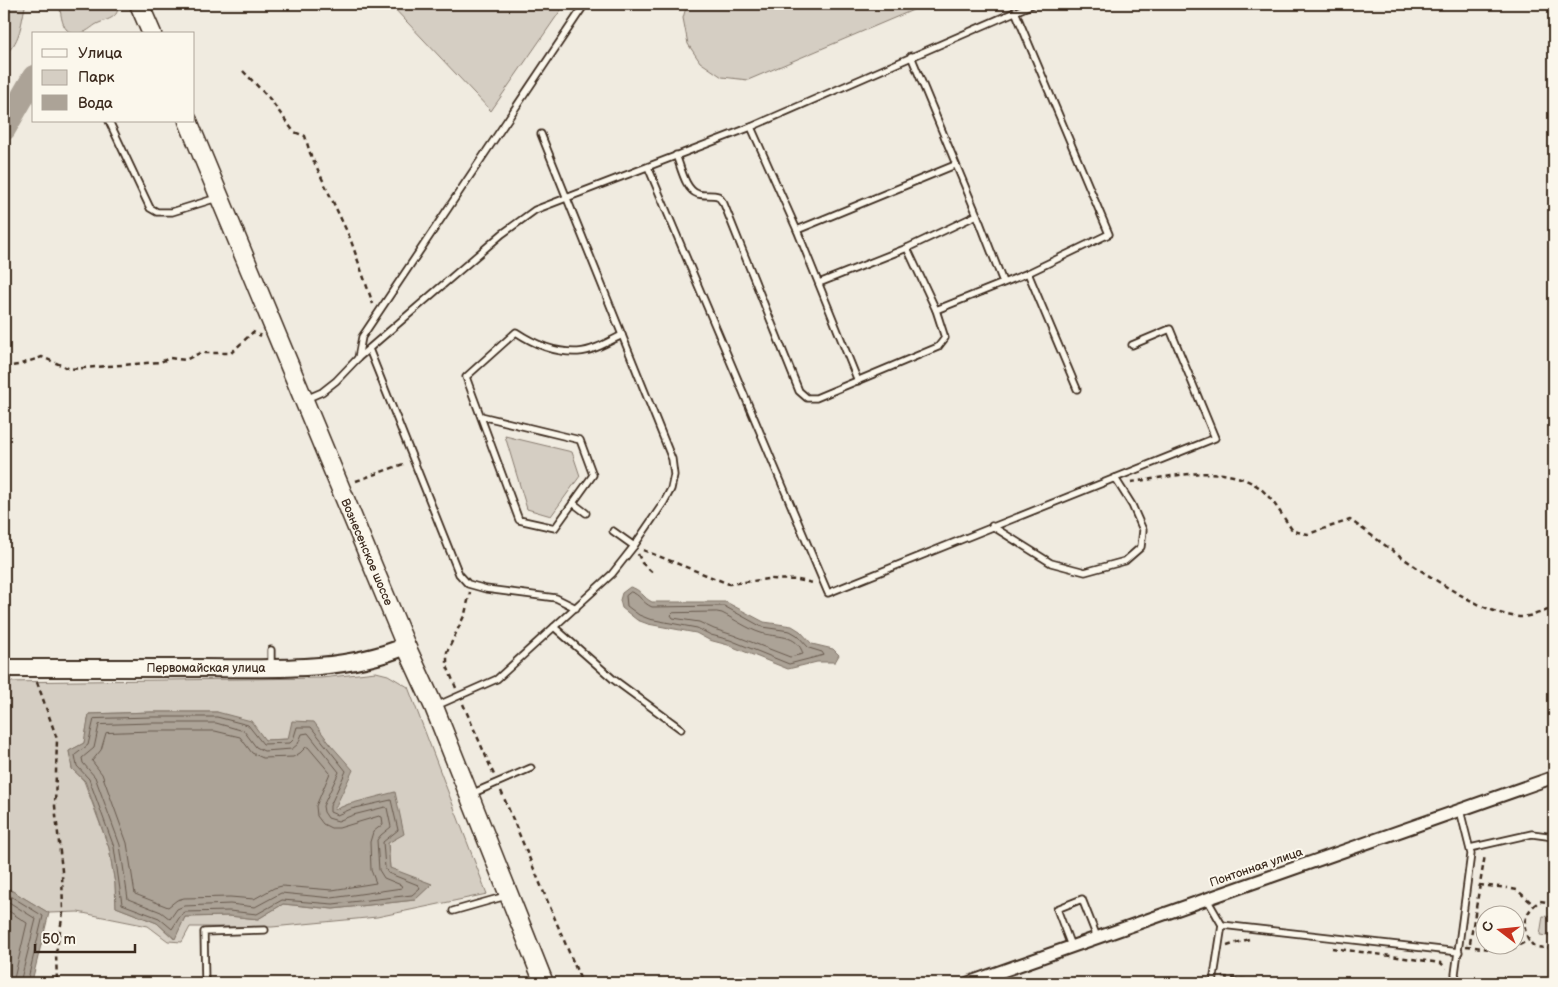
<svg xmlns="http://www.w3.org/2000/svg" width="1558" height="987" font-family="'Balsamiq Sans',sans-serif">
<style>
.green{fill:#d5cec3;stroke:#887c70;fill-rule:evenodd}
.water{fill:#aca397;stroke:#7f7367}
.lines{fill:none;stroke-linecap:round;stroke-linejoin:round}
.shore{stroke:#685a4e;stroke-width:1}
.river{stroke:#aca397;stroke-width:24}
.lane-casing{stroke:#3b2a1e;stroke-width:9}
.street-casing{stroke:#3b2a1e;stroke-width:15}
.secondary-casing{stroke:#3b2a1e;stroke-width:20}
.primary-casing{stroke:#3b2a1e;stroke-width:21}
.path{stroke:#3b2a1e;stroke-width:2.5;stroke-dasharray:5 4;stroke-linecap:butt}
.lane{stroke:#fbf7ec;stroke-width:5.5}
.street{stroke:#fbf7ec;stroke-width:11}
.secondary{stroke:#fbf7ec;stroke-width:16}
.primary{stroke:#fbf7ec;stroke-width:18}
.labels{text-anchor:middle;stroke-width:4;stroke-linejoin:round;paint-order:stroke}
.street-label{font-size:12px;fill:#3b2a1e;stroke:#fbf7ec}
</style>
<rect width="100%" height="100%" fill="#f0ebe0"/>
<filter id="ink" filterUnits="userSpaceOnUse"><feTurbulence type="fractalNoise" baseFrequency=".02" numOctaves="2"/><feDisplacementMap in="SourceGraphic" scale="10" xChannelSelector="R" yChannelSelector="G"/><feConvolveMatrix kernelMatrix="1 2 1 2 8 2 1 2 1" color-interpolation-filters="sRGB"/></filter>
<g filter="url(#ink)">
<g class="green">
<path d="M 4,4 L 22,4 L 25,7 C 21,23 20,45 4,54 Z"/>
<path d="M 59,4 L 117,4 C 121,19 105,19 95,25 C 87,31 77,39 67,30 C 61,24 61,12 59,4 Z"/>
<polygon points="390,4 565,4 491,111"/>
<polygon points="687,4 921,4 913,10 748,80 722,77 700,62 688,44 683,18"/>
<polygon points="505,436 572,452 580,476 551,516 527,509"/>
<path d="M 376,672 L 388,675 L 408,687 L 487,894 L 377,917 L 272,927 L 190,927 L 182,942 L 168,941 L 148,926 L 78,912 L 49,913 L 4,886 L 4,682 L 321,678 ZM 151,712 L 217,712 L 265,740 L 289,739 L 313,722 L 330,744 L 333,811 L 349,804 L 388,843 L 390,869 L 431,884 L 415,900 L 333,909 L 283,904 L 258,919 L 229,916 L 185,917 L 174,939 L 157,923 L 116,907 L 115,884 L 109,848 L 84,781 L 72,768 L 69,751 L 84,743 L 89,714 Z"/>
<polygon points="1543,916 1554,917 1554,937 1540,935"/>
</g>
<g class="water">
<path d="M 630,587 C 641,589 643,598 652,602 L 726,602 L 764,622 L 792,626 L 800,631 L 812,644 L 833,649 L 839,655 L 835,662 L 817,662 L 788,669 L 728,645 L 709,640 L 696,633 L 648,624 L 637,620 L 622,608 L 620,600 L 622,593 Z"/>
<polygon points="151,712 217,712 251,721 265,740 288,739 292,721 314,722 330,744 353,770 334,810 349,804 395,792 404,834 388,843 390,868 432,884 415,900 333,909 283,904 258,919 229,916 185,917 175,939 157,923 116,907 115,884 109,848 85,781 72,769 69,751 84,743 89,714"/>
<polygon points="4,886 49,913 32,981 4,981"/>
</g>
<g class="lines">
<g class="shore">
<path d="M 631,592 C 640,594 642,603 652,607 L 724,606 L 762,627 L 790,631 L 797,635 L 809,648 L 822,652 L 824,655 L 789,664 L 730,640 L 711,635 L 697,628 L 649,619 L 639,615 L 627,606 L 626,596 Z"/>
<path d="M 717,612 L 722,613 C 734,619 748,629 761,633 C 777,638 797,633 803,654 L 790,657 L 733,635 L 714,629 L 699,622 L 673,618 L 671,615 L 673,613 Z"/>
<polygon points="151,717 217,717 248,725 263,744 290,743 293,740 297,727 311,727 346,771 330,806 330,812 337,815 351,809 391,800 398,830 383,842 385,868 388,873 418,885 420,888 412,895 333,904 282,900 257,914 229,911 185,912 181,915 172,929 159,918 122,904 114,847 89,779 77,766 75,755 88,745 94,719"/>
<polygon points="151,723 216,723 244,731 256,747 264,751 292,749 298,744 302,734 308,733 339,772 323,806 324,812 328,818 338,821 353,815 385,807 387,808 391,827 381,835 377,840 379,870 384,878 401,885 402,888 332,898 281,893 255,907 230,904 184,906 177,909 170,919 161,912 128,899 120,845 95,777 83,763 82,758 94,748 99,725"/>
<polygon points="151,731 215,731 240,737 252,753 263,758 293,757 300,753 306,747 308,747 330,773 316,806 317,816 323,824 331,828 339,828 379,816 382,817 383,824 373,832 370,842 371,870 376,883 332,890 282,886 274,888 254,899 230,897 184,898 177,900 168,907 135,894 127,843 102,774 92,761 101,750 106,733"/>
<polyline points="4,892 43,916 27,983"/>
<polyline points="4,899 36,919 20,983"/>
<polyline points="4,908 27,923 13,983"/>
</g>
<polyline class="river" points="4,129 34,77"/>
<defs>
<g id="lane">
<polyline points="911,56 977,215 1003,282"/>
<polyline points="109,121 150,208 157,212 172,212 217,198"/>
<polyline points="751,127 797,230 858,381"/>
<path d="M 676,155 C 681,167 685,190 698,194 C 704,196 712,194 718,196 L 724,204 L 799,391 L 807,398 L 816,398 L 938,347 L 945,338 L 936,310 L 907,248"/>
<polyline points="648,167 828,593 1215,438 1170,329 1132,345"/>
<polyline points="797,230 955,165"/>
<polyline points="1028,273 1077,389"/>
<polyline points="819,283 907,248 977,215"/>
<polyline points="936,310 1028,273 1109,234 1015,11"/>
<polyline points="369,349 459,574 468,584 486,589 556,598 576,608"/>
<polyline points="358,358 362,337 585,4"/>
<polyline points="306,399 322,392 336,381 358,358 502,234 535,210 751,127 1033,4"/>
<path d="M 481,416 L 580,440 L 593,475 L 555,528 L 519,520 L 466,377 L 516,332 C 534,344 556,353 578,352 C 593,351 608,342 622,335"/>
<polyline points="573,503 586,513"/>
<polyline points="992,526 1051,563 1085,572 1125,561 1141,547 1143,530 1132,505 1115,478"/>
<polyline points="613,531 634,546"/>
<polyline points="554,627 613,679 681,729"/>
<polyline points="271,666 271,650"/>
<polyline points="436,706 497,679 612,574 634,546 664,502 671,489 674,475 672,459 541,134"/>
<polyline points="471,794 531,768"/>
<polyline points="1470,848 1532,834 1554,837"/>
<polyline points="1207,899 1222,925 1213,983"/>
<polyline points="453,911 506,896"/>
<polyline points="1222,925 1459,952"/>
<polyline points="1071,946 1057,909 1082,899 1097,937"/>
<polyline points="205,983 204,932 265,930"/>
<polyline points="1458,983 1455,974 1471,854 1460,810"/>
</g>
<polyline id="street" points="968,983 1554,777"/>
<path id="secondary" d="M 4,668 C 69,668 135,668 201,668 C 269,668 342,673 406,646"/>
<g id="primary">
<polyline points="139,4 152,34"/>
<polyline points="188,121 406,646 434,707 544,983"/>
</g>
</defs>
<use href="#lane" class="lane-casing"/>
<use href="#street" class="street-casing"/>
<use href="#secondary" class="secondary-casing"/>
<use href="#primary" class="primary-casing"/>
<g class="path">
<polyline points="243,71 269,98 294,132 305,136 310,153 350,238 373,304"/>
<polyline points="4,367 18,365 42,357 70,369 160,362 170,358 185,360 200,353 231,353 253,332 261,336"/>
<polyline points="356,481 406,463"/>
<path d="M 1131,482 C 1172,477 1224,462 1260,488 C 1273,499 1283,517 1293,531 L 1308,534 L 1350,520 C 1389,547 1475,616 1521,617 C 1531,617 1544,611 1554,608"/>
<polyline points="643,550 729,584 768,579 798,580 813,583"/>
<polyline points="638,554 642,563 654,574"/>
<polyline points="37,682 57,739 55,806 62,871 63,913 56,953 57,983"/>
<polyline points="456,688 447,666 447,652 465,614 470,592"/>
<polyline points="463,704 494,775"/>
<polyline points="501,791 582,983"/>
<polyline points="1479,885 1508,888"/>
<polyline points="1512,889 1517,890 1534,905"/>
<path d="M 1554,903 L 1540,901 C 1528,909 1521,921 1527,936 C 1528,939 1531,944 1534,946 C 1539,948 1549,948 1554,948"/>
<polyline points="1470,943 1485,855"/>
<polyline points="1227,946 1252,938"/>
<polyline points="1466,946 1499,950"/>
<polyline points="1332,948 1441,963 1446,968"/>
<polyline points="1503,951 1508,951 1529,940"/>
<polyline points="1223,977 1251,980"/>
<polyline points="1255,981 1261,983"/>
</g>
<use href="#lane" class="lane"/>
<use href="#street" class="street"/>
<use href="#secondary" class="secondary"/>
<use href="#primary" class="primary"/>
</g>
</g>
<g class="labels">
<g class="street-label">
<text transform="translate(367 552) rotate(67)" y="4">Вознесенское шоссе</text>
<text x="206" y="672">Первомайская улица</text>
<text transform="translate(1256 867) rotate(-19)" y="4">Понтонная улица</text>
</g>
</g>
<rect width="1558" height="987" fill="none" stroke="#fbf7ec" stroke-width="20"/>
<rect x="10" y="10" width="1538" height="967" fill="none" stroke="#3b2a1e" stroke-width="2" filter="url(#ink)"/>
<rect x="32" y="32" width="162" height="90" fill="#fbf7ec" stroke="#aea59a"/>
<rect x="42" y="49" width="25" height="8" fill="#fbf7ec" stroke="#aea59a"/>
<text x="78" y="58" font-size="15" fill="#3b2a1e">Улица</text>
<rect x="42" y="70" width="25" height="15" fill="#d5cec3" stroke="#aea59a"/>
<text x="78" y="82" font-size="15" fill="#3b2a1e">Парк</text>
<rect x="42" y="95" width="25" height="15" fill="#aca397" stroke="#aea59a"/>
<text x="78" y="108" font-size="15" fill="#3b2a1e">Вода</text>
<g transform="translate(1500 930) rotate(286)"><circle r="24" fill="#fbf7ec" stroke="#aea59a"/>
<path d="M0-4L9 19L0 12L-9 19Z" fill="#c8321e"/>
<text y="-8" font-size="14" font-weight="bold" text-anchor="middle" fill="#3b2a1e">С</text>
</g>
<path d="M35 944v8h100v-8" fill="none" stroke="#3b2a1e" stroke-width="2.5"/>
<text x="42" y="944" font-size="15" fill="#3b2a1e" stroke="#fbf7ec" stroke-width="4" paint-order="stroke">50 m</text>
</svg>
